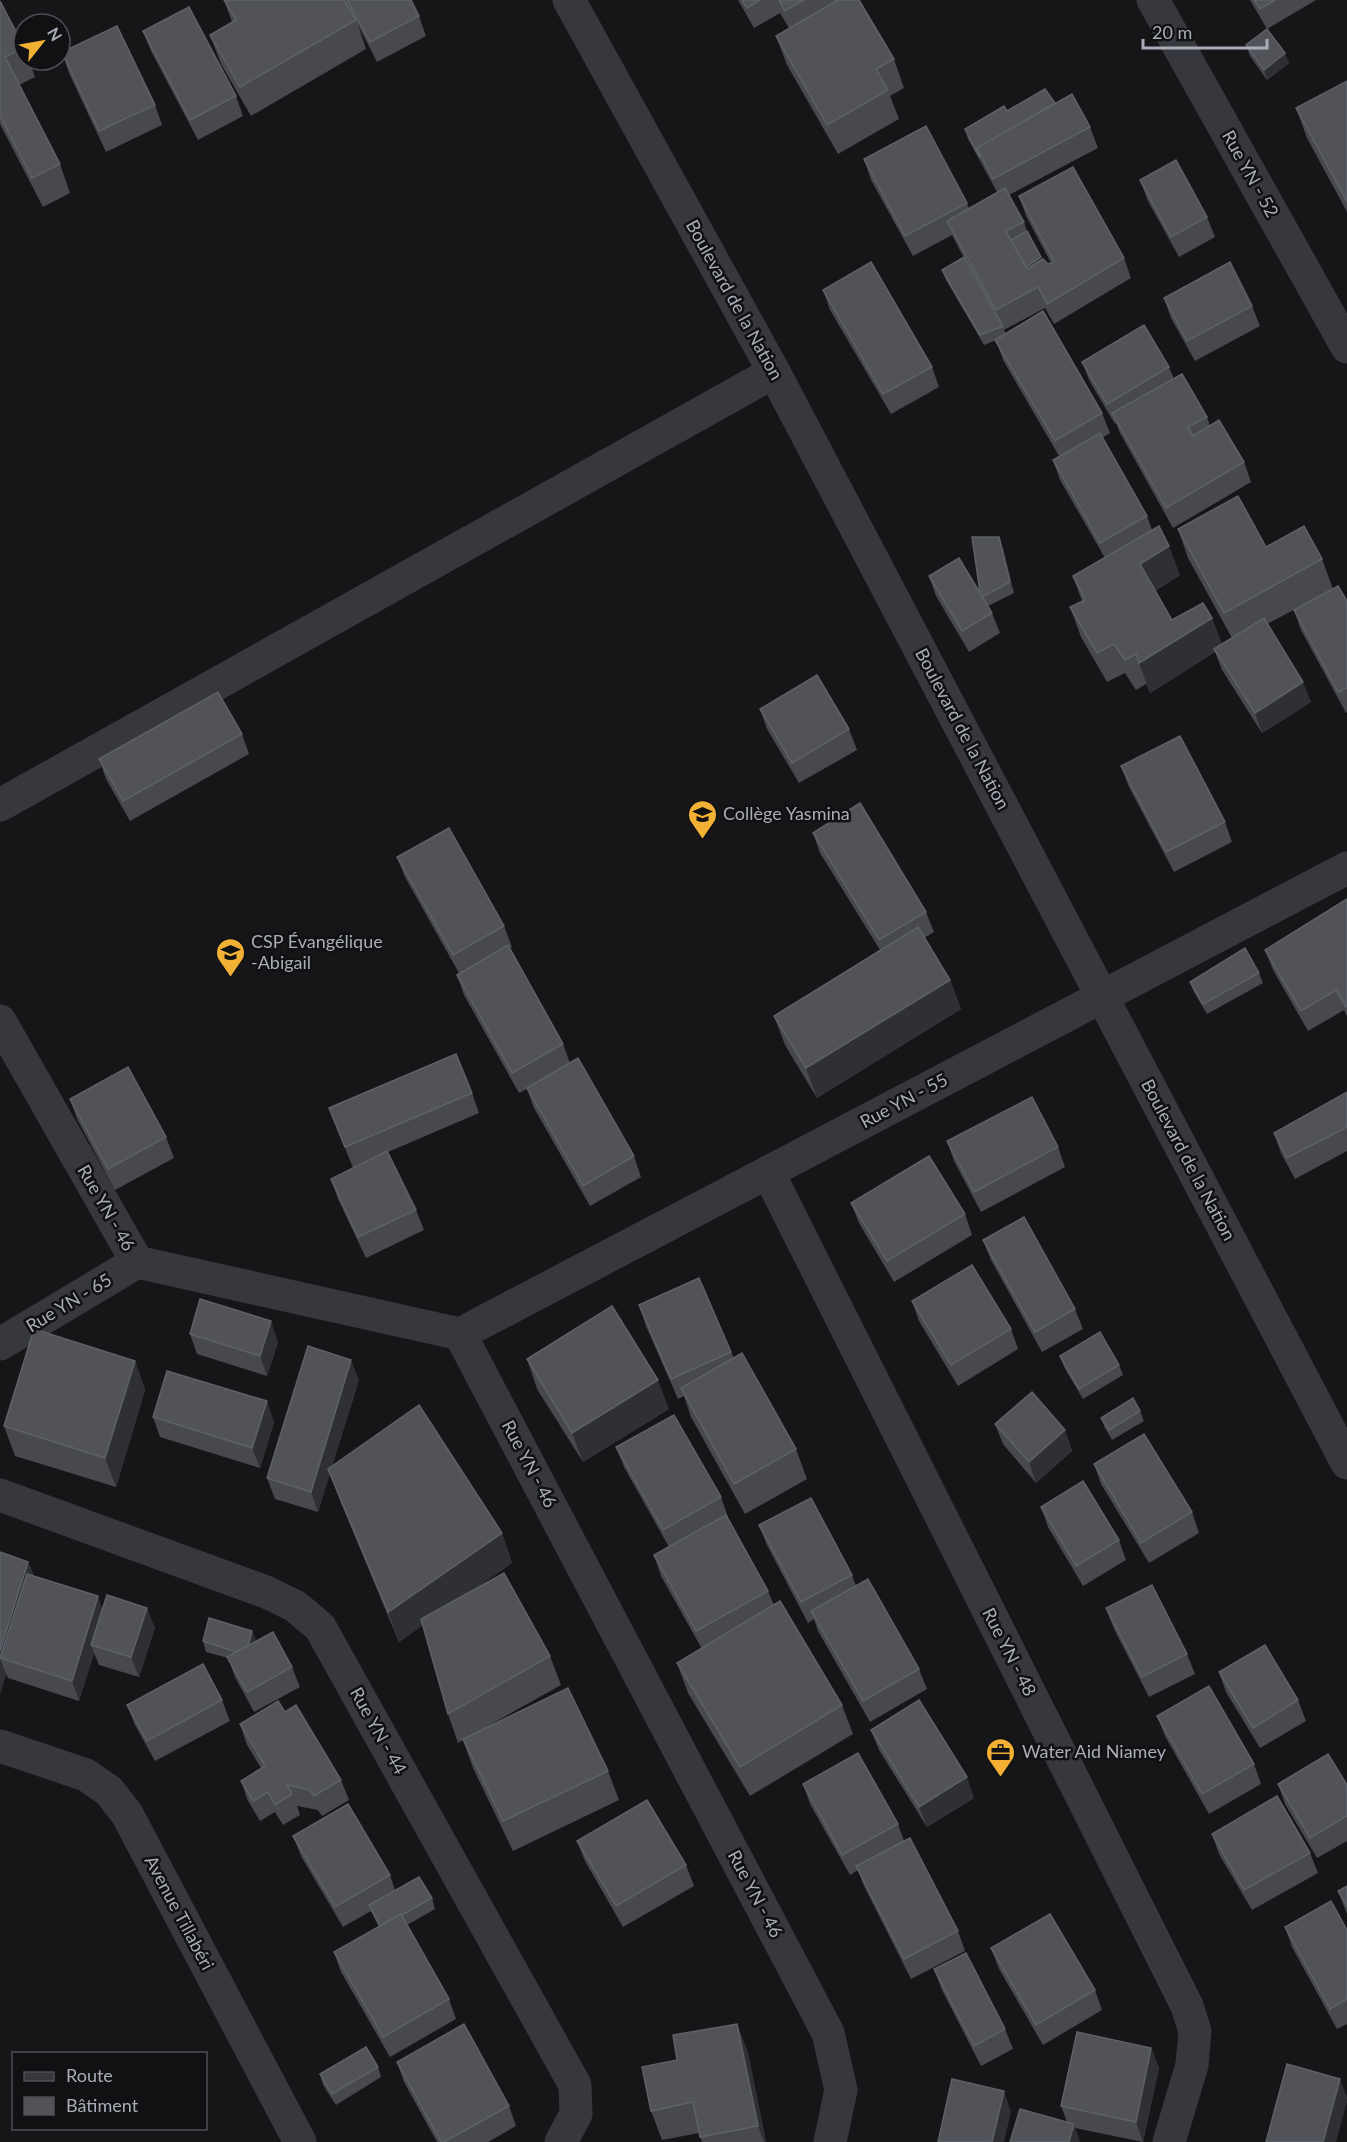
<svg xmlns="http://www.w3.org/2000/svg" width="1347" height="2142" font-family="Lato,sans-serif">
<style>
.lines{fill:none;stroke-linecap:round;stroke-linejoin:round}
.minor{stroke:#37383d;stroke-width:33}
.wall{fill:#47494d}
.shaded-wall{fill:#2f3033}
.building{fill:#525359;stroke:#5f6168;stroke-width:1.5}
.labels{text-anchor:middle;stroke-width:5;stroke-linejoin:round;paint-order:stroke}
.street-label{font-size:18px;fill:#a8adb8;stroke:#111113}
.poi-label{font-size:18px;fill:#a8adb8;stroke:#111113;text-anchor:start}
</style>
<rect width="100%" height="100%" fill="#161618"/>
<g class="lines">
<g class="minor">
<polyline points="569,0 774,372 1347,1463"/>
<polyline points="1153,0 1347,347"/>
<polyline points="0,805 774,372"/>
<polyline points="0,1021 137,1262 460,1334 828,2033 841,2090 830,2142"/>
<polyline points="768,1172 1187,2006 1195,2031 1192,2065 1169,2142"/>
<polyline points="460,1334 1347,868"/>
<polyline points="0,1344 137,1262"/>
<polyline points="0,1495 266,1592 295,1606 320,1627 575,2085 576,2114 561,2142"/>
<polyline points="0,1746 86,1775 109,1791 127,1814 300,2142"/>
</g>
</g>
<g class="wall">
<polygon points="224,0 411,0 419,16 426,36 377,62 358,25 366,49 251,116 221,64 210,35 232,22"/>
<polygon points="738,0 859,0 894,59 904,88 890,96 899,119 838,154 787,65 776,36 789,28 780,13 754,28"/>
<polygon points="1250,0 1316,0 1267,29 1289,63 1267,80 1250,56 1246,45 1267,29"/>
<polygon points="0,1 24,47 24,60 29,60 35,77 19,85 60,164 70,193 43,207 0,124"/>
<polygon points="143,31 236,96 243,116 198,140 151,51"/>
<polygon points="62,52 155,105 162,125 106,152 69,73"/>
<polygon points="1347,81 1347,212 1307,138 1296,108"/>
<polygon points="1055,103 1090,127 1098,148 1009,195 1024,222 1027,231 1042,259 1048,264 1051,263 1026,216 1019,196 1124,258 1131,278 1054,324 1045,308 1004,330 1006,333 1102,413 1110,433 1102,438 1147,516 1152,530 1180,575 1155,591 1172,620 1212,618 1222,645 1232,638 1188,558 1178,529 1322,559 1333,589 1267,624 1311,702 1262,733 1222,670 1215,652 1150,693 1146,684 1136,690 1125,673 1107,682 1081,637 1070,607 1082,601 1073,576 1105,558 1060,480 1053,460 1059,456 1003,360 996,340 984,345 946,280 942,270 964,258 952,235 913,256 871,180 864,159 967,203 969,208 997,192 968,139 965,129 1007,111"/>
<polygon points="1140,180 1207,217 1215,237 1179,257 1148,201"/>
<polygon points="823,290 932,367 939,387 891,414 830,310"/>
<polygon points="1164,298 1252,306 1260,326 1195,361 1171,318"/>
<polygon points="1082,362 1169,367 1174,379 1207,417 1210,426 1244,462 1251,482 1173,528 1120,433 1116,423 1115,424 1090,382"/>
<polygon points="1003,548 1014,593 988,606 992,613 1000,633 969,652 936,596 929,576 980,592"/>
<polygon points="1347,601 1347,712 1346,713 1301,630 1294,610"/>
<polygon points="760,709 849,729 857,750 799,783 767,729"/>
<polygon points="242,734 249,754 130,821 106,779 99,759"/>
<polygon points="1121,766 1225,822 1232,842 1174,872 1129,787"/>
<polygon points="813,833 926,912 934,932 924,938 950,980 961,1009 817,1098 785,1045 774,1016 880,950 820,853"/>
<polygon points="397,857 504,926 512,947 509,948 563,1044 570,1063 634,1156 641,1177 590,1206 534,1108 527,1089 519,1093 464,995 457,975 459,973 405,877"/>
<polygon points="1347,899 1347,1016 1344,1010 1308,1031 1273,970 1265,950"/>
<polygon points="1259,973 1263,983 1207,1014 1194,992 1190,982"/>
<polygon points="1347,1092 1347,1151 1295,1179 1281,1153 1274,1133"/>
<polygon points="472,1093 479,1113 388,1152 416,1210 424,1230 366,1258 338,1199 331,1179 353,1168 329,1108"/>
<polygon points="70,1099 166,1137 174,1158 115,1190 77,1119"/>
<polygon points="947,1141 1058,1147 1065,1167 981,1212 954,1161"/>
<polygon points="851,1203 965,1214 972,1235 894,1282 859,1223"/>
<polygon points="983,1240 1075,1309 1083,1329 1042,1352 991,1260"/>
<polygon points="912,1301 1011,1329 1018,1349 958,1386 919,1321"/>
<polygon points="639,1305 731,1352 734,1358 796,1449 807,1479 745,1514 691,1417 684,1396 678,1399 646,1326"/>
<polygon points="190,1334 278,1342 267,1376 197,1354"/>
<polygon points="1060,1356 1119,1365 1123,1375 1083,1399 1064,1367"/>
<polygon points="527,1359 669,1409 583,1462 537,1389"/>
<polygon points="135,1361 145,1390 116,1487 15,1456 4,1426"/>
<polygon points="359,1380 332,1466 502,1533 512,1563 473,1590 550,1656 561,1685 481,1730 608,1771 619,1800 513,1851 473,1768 463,1740 458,1743 448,1714 423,1625 399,1642 339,1498 330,1473 318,1512 275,1499 267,1478"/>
<polygon points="1140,1411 1144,1421 1112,1440 1105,1428 1101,1418"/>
<polygon points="153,1417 274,1422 260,1468 160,1437"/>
<polygon points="995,1424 1065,1430 1072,1451 1036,1483 1003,1444"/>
<polygon points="616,1447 721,1497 728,1517 728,1518 768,1591 774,1605 842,1705 853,1734 750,1796 688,1693 677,1663 702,1649 661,1576 654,1555 669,1547 624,1467"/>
<polygon points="1094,1464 1192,1512 1199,1533 1149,1563 1101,1484"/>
<polygon points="1041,1507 1119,1540 1126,1560 1083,1586 1048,1527"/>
<polygon points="759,1525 852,1575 856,1586 919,1669 927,1689 870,1722 818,1631 814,1619 808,1623 767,1545"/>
<polygon points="0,1552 28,1562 34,1576 103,1609 155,1628 139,1677 99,1665 94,1653 79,1701 8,1678 6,1674 0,1694"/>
<polygon points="1106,1608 1187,1654 1195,1674 1149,1697 1114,1629"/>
<polygon points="252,1631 256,1641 292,1667 300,1687 254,1712 235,1677 228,1658 206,1652 203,1641"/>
<polygon points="1219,1672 1298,1700 1306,1721 1260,1748 1226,1692"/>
<polygon points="222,1700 230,1721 155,1761 135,1725 127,1705"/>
<polygon points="285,1712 341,1780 349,1800 322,1816 318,1810 297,1806 300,1815 283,1825 275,1812 260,1821 248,1801 241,1781 261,1768 247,1745 240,1724"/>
<polygon points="1157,1716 1254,1764 1261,1784 1209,1814 1165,1736"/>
<polygon points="871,1730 974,1798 927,1827 879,1750"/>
<polygon points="803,1784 898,1824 904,1841 958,1931 965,1951 911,1979 864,1886 858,1870 850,1875 810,1804"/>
<polygon points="1278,1784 1347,1785 1347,1841 1317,1858 1285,1804"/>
<polygon points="1212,1834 1310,1853 1318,1873 1252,1910 1219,1854"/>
<polygon points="293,1836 390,1875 395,1890 432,1898 435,1909 407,1925 449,1999 456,2019 390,2057 341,1972 334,1952 379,1927 371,1911 343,1927 301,1856"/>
<polygon points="577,1841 686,1865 694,1886 623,1927 585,1861"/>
<polygon points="1347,1886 1347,1914 1338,1891"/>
<polygon points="1285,1927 1347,1930 1347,2024 1337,2029 1292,1947"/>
<polygon points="991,1948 1095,1990 1102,2010 1043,2045 999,1969"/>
<polygon points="934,1969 1005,2029 1013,2049 981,2066 942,1990"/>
<polygon points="737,2024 748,2053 766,2142 702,2142 699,2133 662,2140 651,2111 677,2060"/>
<polygon points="1151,2048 1159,2068 1143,2142 1075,2128 1080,2142 1067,2122 1061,2106"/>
<polygon points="397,2062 509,2106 516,2126 488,2142 437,2142 404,2082"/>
<polygon points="378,2067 381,2077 336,2105 323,2085 320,2074"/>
</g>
<g class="shaded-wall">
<polygon points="1285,53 1289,63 1267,80 1264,70"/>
<polygon points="1041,257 1045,267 1029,278 1025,268"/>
<polygon points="999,537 1003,548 1014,593 1010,582"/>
<polygon points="1169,546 1180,575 1150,594 1140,564"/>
<polygon points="1212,618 1223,647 1150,693 1139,663"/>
<polygon points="1303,682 1311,702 1262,733 1255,713"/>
<polygon points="950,980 961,1009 817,1098 806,1068"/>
<polygon points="271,1321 278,1342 267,1376 260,1356"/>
<polygon points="351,1360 359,1380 318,1512 311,1492"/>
<polygon points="135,1361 145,1390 116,1487 105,1458"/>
<polygon points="658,1380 669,1409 583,1462 572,1433"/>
<polygon points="267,1401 274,1422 260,1468 252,1448"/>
<polygon points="1065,1430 1072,1451 1036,1483 1029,1462"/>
<polygon points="502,1533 512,1563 399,1642 388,1612"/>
<polygon points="28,1562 36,1582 0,1658 6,1674 0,1694 0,1651"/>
<polygon points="98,1596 105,1617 91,1645 94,1653 79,1701 72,1681"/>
<polygon points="147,1608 155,1628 139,1677 131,1657"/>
<polygon points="252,1631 256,1641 245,1655"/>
<polygon points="967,1777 974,1798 927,1827 919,1807"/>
<polygon points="737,2024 748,2053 766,2142 764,2142 758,2126"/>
<polygon points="1151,2048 1159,2068 1143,2142 1136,2122"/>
<polygon points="1340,2079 1347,2097 1347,2102 1336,2142 1323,2142"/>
<polygon points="1004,2091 1011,2112 1004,2142 992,2142"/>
<polygon points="1074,2124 1080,2142 1069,2142"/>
</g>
<g class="building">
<polygon points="224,0 344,0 356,20 240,87 210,35 236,20"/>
<polygon points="347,0 411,0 419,16 370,42"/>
<polygon points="742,0 760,0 747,8"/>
<polygon points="779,0 804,0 785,11"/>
<polygon points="838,0 859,0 894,59 876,69 888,90 827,125 776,36"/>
<polygon points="1254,0 1275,0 1260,9"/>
<polygon points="0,1 24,47 5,57 60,164 32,178 0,116"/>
<polygon points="189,7 236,96 190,120 143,31"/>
<polygon points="117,26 155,105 99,131 62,52"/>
<polygon points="1267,29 1285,53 1264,70 1246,45"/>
<polygon points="1347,81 1347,202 1296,108"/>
<polygon points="1045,89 1055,103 977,148 980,158 965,129 1004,106 1007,111"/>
<polygon points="1072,94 1090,127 993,179 977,148"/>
<polygon points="926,126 967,203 905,236 864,159"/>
<polygon points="1176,160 1207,217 1171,237 1140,180"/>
<polygon points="1073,167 1124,258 1047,304 1038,287 996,310 947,221 1005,188 1024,222 1006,231 1027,269 1043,259 1048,264 1054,262 1019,196"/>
<polygon points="1027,231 1041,257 1026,267 1011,240"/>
<polygon points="964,257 1003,326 980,335 942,270"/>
<polygon points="871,262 932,367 883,394 823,290"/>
<polygon points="1230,262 1252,306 1187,341 1164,298"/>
<polygon points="1043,311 1102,413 1055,441 995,340"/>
<polygon points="1144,325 1169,367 1107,404 1082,362"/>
<polygon points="1182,374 1207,417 1188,427 1193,436 1219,420 1244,462 1166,508 1112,413"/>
<polygon points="1100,433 1147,516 1100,543 1053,460"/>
<polygon points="1238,496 1266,547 1304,526 1322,559 1224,613 1178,529"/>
<polygon points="1159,526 1169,546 1140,564 1172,620 1203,603 1212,618 1139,663 1136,654 1125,660 1114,644 1097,653 1070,607 1085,600 1073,576"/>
<polygon points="972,537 999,537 1010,582 982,597 980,592"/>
<polygon points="959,558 992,613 962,631 929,576"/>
<polygon points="1338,586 1347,601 1347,688 1338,692 1294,610"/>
<polygon points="1264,618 1303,682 1255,713 1214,649"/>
<polygon points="817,675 849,729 792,763 760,709"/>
<polygon points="218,692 242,734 123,801 99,759"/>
<polygon points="1180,736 1225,822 1166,852 1121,766"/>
<polygon points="860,803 926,912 879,940 813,833"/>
<polygon points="449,828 504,926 453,955 397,857"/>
<polygon points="1347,899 1347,1006 1346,1007 1336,990 1301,1011 1265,950"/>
<polygon points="918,927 950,980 806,1068 774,1016"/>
<polygon points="508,945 563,1044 512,1073 457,975"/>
<polygon points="1245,948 1259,973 1203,1004 1190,982"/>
<polygon points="456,1054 472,1093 345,1147 329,1108"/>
<polygon points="578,1058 634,1156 583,1186 527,1088"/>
<polygon points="128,1067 166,1137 108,1169 70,1099"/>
<polygon points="1347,1092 1347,1127 1287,1158 1274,1133"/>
<polygon points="1032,1097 1058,1147 974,1192 947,1141"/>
<polygon points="387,1151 416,1210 358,1237 331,1179"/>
<polygon points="929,1156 965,1214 887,1261 851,1203"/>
<polygon points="1024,1217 1075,1309 1035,1332 983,1240"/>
<polygon points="972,1265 1011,1329 951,1365 912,1301"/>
<polygon points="699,1278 731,1352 671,1379 639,1305"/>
<polygon points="200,1299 271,1321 260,1356 190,1334"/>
<polygon points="612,1306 658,1380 572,1433 527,1359"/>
<polygon points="34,1329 135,1361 105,1458 4,1426"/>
<polygon points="1100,1332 1119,1365 1079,1389 1060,1356"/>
<polygon points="308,1346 351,1360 311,1492 267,1478"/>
<polygon points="742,1353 796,1449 734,1484 681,1388"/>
<polygon points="167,1371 267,1401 252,1448 153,1417"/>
<polygon points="1032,1392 1065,1430 1029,1462 995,1424"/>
<polygon points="1133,1398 1140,1411 1109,1430 1101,1418"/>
<polygon points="419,1405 502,1533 388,1612 328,1469"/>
<polygon points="674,1415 721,1497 663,1530 616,1447"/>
<polygon points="1144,1434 1192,1512 1141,1543 1094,1464"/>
<polygon points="1083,1481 1119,1540 1076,1566 1041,1507"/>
<polygon points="811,1498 852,1575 801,1602 759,1525"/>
<polygon points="726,1515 768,1591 696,1631 654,1555"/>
<polygon points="0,1552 28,1562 0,1651"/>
<polygon points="504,1573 550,1656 448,1714 421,1619"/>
<polygon points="27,1574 98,1596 72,1681 0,1658"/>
<polygon points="868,1579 919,1669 863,1701 811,1611"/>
<polygon points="1152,1585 1187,1654 1142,1677 1106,1608"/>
<polygon points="107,1595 147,1608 131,1657 91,1645"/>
<polygon points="780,1601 842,1705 740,1767 677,1663"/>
<polygon points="209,1618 252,1631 248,1646 236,1652 203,1641"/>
<polygon points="273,1632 292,1667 247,1692 227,1657"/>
<polygon points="1265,1645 1298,1700 1253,1728 1219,1672"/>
<polygon points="203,1664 222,1700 147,1741 127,1705"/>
<polygon points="1209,1686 1254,1764 1202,1794 1157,1716"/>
<polygon points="568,1688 608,1771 503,1821 463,1739"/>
<polygon points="919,1700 967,1777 919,1807 871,1730"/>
<polygon points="278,1701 285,1712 296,1705 341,1780 314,1796 310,1790 287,1785 292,1794 275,1805 268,1792 253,1801 241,1781 265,1766 240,1724"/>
<polygon points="858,1753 898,1824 842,1855 803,1784"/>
<polygon points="1328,1754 1347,1785 1347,1816 1310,1838 1278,1784"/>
<polygon points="1277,1796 1310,1853 1244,1890 1212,1834"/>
<polygon points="647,1800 686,1865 616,1906 577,1841"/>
<polygon points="348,1804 390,1875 335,1907 293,1836"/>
<polygon points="910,1838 958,1931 904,1959 856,1866"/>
<polygon points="419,1877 432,1898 402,1915 401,1914 380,1926 369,1905"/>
<polygon points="1347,1886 1347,1906 1338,1891"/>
<polygon points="1331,1901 1347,1930 1347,1999 1330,2009 1285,1927"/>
<polygon points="401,1914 449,1999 383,2037 334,1952"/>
<polygon points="1050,1914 1095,1990 1036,2025 991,1948"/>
<polygon points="966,1953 1005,2029 974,2046 934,1969"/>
<polygon points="464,2024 509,2106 444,2142 441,2142 397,2062"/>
<polygon points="737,2024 758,2126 700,2137 693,2102 651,2111 642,2067 677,2060 673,2035"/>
<polygon points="1077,2032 1151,2048 1136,2122 1061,2106"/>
<polygon points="366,2047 378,2067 332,2094 320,2074"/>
<polygon points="1287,2064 1340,2079 1323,2142 1266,2142"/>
<polygon points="952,2079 1004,2091 992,2142 938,2142"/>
<polygon points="1020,2109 1074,2124 1069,2142 1010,2142"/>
</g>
<defs>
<symbol id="school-pin" viewBox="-11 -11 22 30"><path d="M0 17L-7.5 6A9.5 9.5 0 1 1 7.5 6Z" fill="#f2b134" stroke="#111113"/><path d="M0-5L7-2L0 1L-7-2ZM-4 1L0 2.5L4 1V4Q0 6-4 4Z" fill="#111"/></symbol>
<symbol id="office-pin" viewBox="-11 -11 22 30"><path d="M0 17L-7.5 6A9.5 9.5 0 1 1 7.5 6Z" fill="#f2b134" stroke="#111113"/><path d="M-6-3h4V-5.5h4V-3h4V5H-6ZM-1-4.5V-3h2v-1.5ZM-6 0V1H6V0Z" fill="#111"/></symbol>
</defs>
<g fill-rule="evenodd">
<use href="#school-pin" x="686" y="798" width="33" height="45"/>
<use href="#school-pin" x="214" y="936" width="33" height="45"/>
<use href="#office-pin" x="984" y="1736" width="33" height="45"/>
</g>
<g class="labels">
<g class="street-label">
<text transform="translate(1250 174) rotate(61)" y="6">Rue YN - 52</text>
<text transform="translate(734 300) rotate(61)" y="6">Boulevard de la Nation</text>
<text transform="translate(962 729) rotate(62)" y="6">Boulevard de la Nation</text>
<text transform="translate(904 1101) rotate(-28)" y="6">Rue YN - 55</text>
<text transform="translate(1188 1160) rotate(62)" y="6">Boulevard de la Nation</text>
<text transform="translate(106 1208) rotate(60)" y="6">Rue YN - 46</text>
<text transform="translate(69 1303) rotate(-31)" y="6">Rue YN - 65</text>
<text transform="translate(529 1464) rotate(62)" y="6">Rue YN - 46</text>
<text transform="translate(1009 1652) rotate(63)" y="6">Rue YN - 48</text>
<text transform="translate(378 1731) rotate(61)" y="6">Rue YN - 44</text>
<text transform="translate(755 1894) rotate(62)" y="6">Rue YN - 46</text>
<text transform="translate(179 1913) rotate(62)" y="6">Avenue Tillabéri</text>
</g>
<g class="poi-label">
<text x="723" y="820">Collège Yasmina</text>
<text x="251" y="948">CSP Évangélique<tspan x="251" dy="21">-Abigail</tspan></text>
<text x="1022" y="1758">Water Aid Niamey</text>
</g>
</g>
<rect x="12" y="2052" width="195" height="78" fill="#111113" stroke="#4d4f55" stroke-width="1.5"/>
<rect x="24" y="2072" width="30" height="9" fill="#37383d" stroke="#4d4f55" stroke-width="1.5"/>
<text x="66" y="2082" font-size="18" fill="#a8adb8">Route</text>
<rect x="24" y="2097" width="30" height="18" fill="#525359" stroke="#4d4f55" stroke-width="1.5"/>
<text x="66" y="2112" font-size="18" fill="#a8adb8">Bâtiment</text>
<g transform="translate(42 42) rotate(59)"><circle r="28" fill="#111113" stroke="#4d4f55" stroke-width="1.5"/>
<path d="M0-4.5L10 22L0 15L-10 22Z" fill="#f2b134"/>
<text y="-9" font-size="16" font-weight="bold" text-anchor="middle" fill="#a8adb8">N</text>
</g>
<path d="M1143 39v9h124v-9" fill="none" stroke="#a8adb8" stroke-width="3"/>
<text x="1152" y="39" font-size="18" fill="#a8adb8" stroke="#111113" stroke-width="4.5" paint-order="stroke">20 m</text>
</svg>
